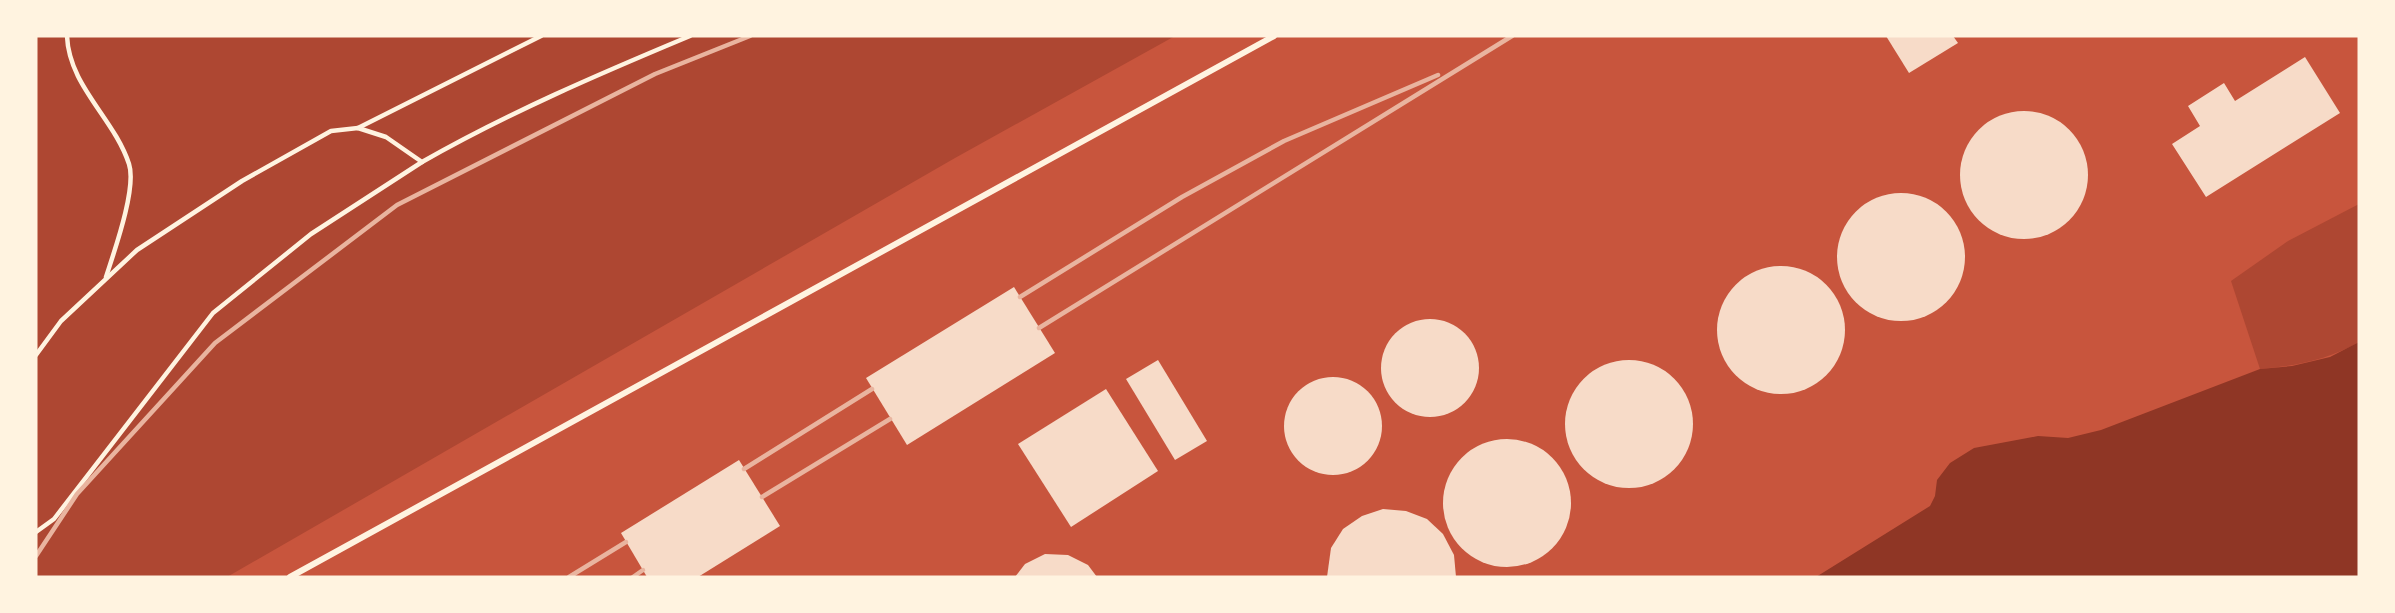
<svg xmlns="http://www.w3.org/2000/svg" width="2395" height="613" font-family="Mulish,sans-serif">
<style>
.green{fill:#ae4732}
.water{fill:#8f3625}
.building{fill:#f7dbc8}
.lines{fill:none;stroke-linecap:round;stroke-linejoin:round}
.service{stroke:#fff3e0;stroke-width:4.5}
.minor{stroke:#fff3e0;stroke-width:6}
.rail{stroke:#e9b49f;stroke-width:4.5}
</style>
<rect width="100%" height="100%" fill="#c8553d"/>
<g class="green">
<polygon points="36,36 1175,36 955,158 227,577 36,577"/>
<path d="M 2359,204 L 2359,342 C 2327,360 2296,366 2260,369 L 2231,281 L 2288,241 Z"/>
</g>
<polygon class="water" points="2359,342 2359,577 1816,577 1930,506 1935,496 1937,480 1950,463 1974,448 2038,436 2068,438 2101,430 2260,369 2292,366 2330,357"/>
<g class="building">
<polygon points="1886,36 1953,36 1958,43 1909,73"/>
<polygon points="2305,57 2340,113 2206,197 2172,144 2200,126 2188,106 2224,83 2235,101"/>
<circle cx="2024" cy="175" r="64"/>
<circle cx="1901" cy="257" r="64"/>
<circle cx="1781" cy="330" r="64"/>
<polygon points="1014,287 1055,353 907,445 866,378"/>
<circle cx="1430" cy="368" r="49"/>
<circle cx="1629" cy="424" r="64"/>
<polygon points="1158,360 1207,441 1175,460 1126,379"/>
<circle cx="1333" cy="426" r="49"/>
<polygon points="1106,389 1158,471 1071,527 1018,444"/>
<circle cx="1507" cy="503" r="64"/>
<polygon points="739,460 780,526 698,577 647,577 621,533"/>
<polygon points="1383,509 1406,511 1427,519 1443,534 1454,555 1456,577 1327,577 1331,548 1343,529 1362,516"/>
<polygon points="1045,554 1068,555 1088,565 1097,577 1015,577 1025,564"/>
</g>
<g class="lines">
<g class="service">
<path d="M 67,36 C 69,86 114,118 129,164 C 137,188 114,252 106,277"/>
<polyline points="358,128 541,36"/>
<path d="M 36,355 L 61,321 L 137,250 L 242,181 L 331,131 L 358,128 L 386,137 L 422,162 C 508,113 599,74 690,36"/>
<polyline points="36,532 54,519 213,313 311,234 422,162"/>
</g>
<polyline class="minor" points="290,577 1274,36"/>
<g class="rail">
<polyline points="1020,297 1182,197 1284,141 1438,75"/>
<polyline points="1039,328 1512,36"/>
<polyline points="744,469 872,389"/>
<polyline points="762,497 890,419"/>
<polyline points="36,556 77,494 215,343 397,205 655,74 750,36"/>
<polyline points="569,577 626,542"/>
<polyline points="633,577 643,570"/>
</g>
</g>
<rect width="2395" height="613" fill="none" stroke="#fff3e0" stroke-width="75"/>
</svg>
